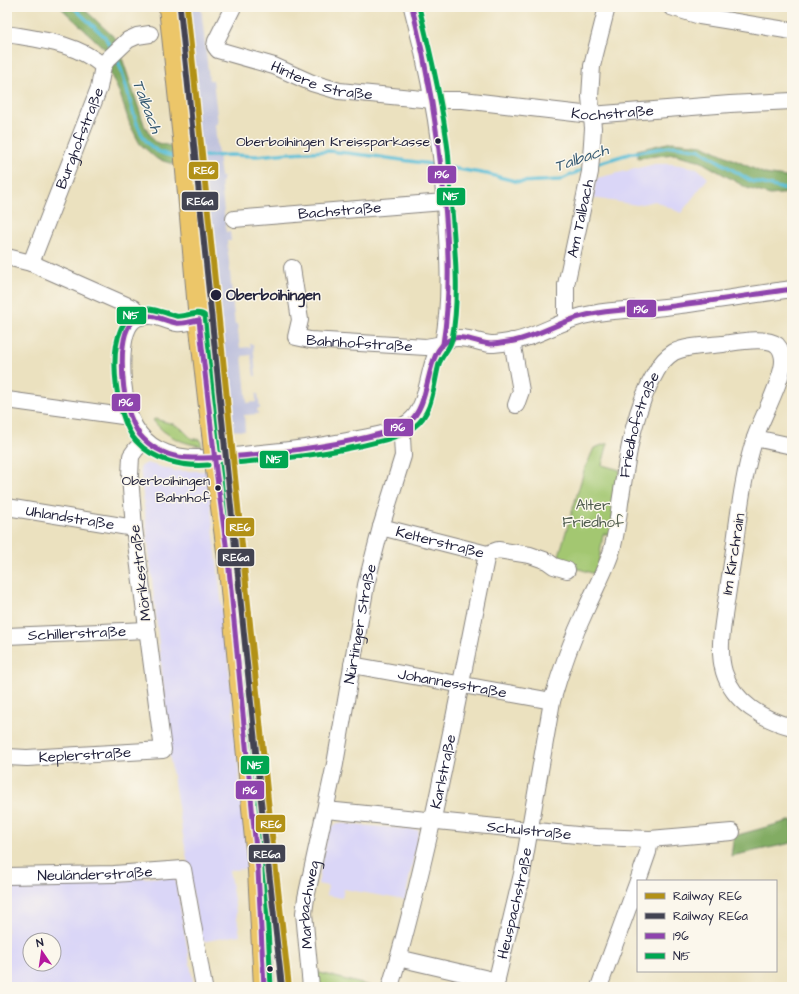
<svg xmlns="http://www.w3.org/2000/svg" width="799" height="994" font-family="'Architects Daughter',sans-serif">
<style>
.built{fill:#dad6f7;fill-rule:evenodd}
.industrial{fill:#c0c2dd}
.green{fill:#a3c771;stroke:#627456}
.forest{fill:#82ac63;stroke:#52674f}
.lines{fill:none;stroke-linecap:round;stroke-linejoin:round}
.stream{stroke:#59bed7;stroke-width:3.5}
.minor-casing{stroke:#86827d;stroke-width:18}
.major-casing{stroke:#86827d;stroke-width:22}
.minor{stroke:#fff;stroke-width:16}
.major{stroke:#ecc669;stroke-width:20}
.major-bridge-casing{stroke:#86827d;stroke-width:22;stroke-linecap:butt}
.major-bridge{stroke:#ecc669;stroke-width:20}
.bus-1-casing{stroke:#fbf7ec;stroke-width:8}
.bus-2-casing{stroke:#fbf7ec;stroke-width:8}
.bus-1{stroke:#8e44ad;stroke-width:5}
.bus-2{stroke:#00a651;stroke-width:5}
.rail-1-casing{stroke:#fbf7ec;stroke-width:9}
.rail-2-casing{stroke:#fbf7ec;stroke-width:9}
.rail-1{stroke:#b29117;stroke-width:6}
.rail-2{stroke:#424351;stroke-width:6}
.bus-dot{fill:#22223b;stroke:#fbf7ec;stroke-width:1.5}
.labels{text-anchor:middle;stroke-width:3;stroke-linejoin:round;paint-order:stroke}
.bus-label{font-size:14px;fill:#22223b;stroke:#fbf7ec;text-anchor:end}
.street-label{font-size:15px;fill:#22223b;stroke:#fbf7ec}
.stop-label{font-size:15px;font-weight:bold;fill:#22223b;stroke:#fbf7ec;text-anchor:start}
.park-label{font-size:15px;fill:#4f5c4e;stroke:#fbf7ec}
.water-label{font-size:16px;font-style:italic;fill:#355972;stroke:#fbf7ec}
.line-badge{stroke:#fbf7ec;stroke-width:1.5}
.badge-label{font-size:11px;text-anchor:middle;font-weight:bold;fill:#fff}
</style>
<rect width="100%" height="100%" fill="#fbf7ec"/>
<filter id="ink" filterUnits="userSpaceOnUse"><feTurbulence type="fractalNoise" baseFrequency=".025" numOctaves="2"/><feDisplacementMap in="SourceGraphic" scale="8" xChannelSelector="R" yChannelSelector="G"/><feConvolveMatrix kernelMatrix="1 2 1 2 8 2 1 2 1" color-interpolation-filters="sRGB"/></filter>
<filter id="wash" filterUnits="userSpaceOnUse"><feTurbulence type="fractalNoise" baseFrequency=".012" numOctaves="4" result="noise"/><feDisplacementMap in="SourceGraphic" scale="16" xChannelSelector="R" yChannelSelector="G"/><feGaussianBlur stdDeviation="0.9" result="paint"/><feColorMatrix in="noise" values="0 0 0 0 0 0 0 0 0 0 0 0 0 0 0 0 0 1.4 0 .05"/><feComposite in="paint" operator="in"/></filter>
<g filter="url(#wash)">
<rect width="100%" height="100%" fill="#ebe1bf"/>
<g class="built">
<polygon points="655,164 673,164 697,168 708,178 681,213 655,201 637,205 593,198 597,178"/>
<polygon points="147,463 175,471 207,471 232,699 248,869 229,870 240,935 201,942 167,741 165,702 140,467"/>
<polygon points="337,823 419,830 405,900 344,889 342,898 326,895 328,886 318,884 328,832"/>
<path d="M 175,877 L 194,987 L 7,987 L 7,881 ZM 30,940 L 54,940 L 54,964 L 30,964 Z"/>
</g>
<polygon class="industrial" points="181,7 201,7 209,80 213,80 218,124 215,124 217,147 221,177 223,177 223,182 221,182 226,232 230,232 231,241 227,241 232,294 235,294 235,298 232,299 235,324 237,324 240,348 251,347 250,344 253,344 256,376 254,376 251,355 242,356 247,403 256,402 256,394 258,394 260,409 257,409 258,414 244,415 245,431 226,430 224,419 219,419 214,369 217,364 211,301 209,301 209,297 210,296 205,245 201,246 200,234 204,233 198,183 197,183 197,179 198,178 189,92 183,86 181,61 187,60"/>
<g class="green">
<path d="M 155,419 L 173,424 L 181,428 L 192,439 L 200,439 L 202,446 C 184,444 164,436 153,420 Z"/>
<polygon points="608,443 602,465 620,470 611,534 603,534 599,561 595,574 557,562 584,471 594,448"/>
<polygon points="316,972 374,987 318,987"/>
</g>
<g class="forest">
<polygon points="60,7 82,7 117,40 107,51"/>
<polygon points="121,55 145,127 155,142 174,147 176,165 157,159 140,144 130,125 120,94 110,73 112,63"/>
<polygon points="672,142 702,145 765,174 792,178 792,193 770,195 747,188 698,160 674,154 638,158 637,150"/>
<polygon points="792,820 792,843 731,856 734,836"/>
</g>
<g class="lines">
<g class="stream">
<polyline points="73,7 105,37 112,50"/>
<path d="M 116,57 C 129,82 131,131 153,148 C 161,154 170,156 179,157"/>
<polyline points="192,157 231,155 256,156 289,153 329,151 373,156 438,165"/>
<polyline points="595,164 632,153 675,146 700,150 751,181 784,189 792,188"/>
<polyline points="446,167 487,174 519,182 560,180 586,168"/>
</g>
</g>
</g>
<g filter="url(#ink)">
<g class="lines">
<defs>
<g id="minor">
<path id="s1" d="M 233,7 L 216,41 L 215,46 L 218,50 L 274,66 L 312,83 L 339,91 L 433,100 L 463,100 L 591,115 L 730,104 L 792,101"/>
<path d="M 412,7 C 425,56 435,106 441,156 C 443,172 443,188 445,204 C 448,251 452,298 443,344"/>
<polyline points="671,7 700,16 792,31"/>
<path d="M 7,34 C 41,40 76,43 103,66"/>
<path id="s2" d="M 234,219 L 444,202"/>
<polyline points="7,257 31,263 133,308 139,317"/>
<path id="s3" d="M 31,263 L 99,88 L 103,66 L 107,60 L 128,40 L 137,36 L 150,34"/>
<path id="s4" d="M 292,268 L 300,320 L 296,337 L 310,340 L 426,347 L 443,344"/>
<path d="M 199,320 C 192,321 184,324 177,323 C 168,322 159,316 150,316 C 144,316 137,317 133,321 C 118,335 122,383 126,401 C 130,425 142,444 166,453 C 176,457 187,458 197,458 C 215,459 234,456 252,454 C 284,451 316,447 347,441 C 367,437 392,435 409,422 C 434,404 424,349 451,339 C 463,335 479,343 491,344 C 499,344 507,342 514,341 C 541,336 564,318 592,314 C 616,309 641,310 665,307 C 707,302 749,295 792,289"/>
<path id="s5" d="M 566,322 L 566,285 L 590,172 L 593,128 L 590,97 L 592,66 L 607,7"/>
<polyline points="512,341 521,391 516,405"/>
<polyline points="7,400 130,417"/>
<polyline points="755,438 792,446"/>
<path id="s6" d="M 7,507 L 134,528"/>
<path id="s7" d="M 381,527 L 487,554 L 498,550 L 530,555 L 547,561 L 554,566 L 567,570"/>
<path id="s8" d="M 7,636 L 147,630"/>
<path id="s9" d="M 352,665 L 552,701"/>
<path id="s10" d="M 7,757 L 27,758 L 163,750 L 134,528 L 130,476 L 131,456 L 136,449 L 145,441"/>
<path id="s11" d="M 326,810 L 597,837 L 650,839 L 732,832"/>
<path id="s12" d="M 7,876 L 114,874 L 183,869 L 204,987"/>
<polyline points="398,958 497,981"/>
<path id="s13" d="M 311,987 L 304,913 L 306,898 L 335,764 L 366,585 L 381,527 L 403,456 L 402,437 L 398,428"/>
<path id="s14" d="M 390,987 C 432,845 457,699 487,554"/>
<path id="s15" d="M 495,987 L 522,874 L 552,701 C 561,669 573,637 587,607 C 595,589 605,571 611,553 C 616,537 618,519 620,503 C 627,460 633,410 656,372 C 660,364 666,357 674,352 C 689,345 707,346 723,344 C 737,342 766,336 777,345 C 781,349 783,356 783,361 C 783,380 761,419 755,438 C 743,474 739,513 734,550 C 731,570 728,589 725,609 C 722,630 718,651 724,672 C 733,702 764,720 792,727"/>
<polyline points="599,987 638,881 648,852 650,839"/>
</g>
<g id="major">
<polyline points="169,7 184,148 199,320 212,433"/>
<polyline points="216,470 228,559 258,870 264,987"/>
</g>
</defs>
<use href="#minor" class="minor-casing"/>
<use href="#major" class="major-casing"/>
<use href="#minor" class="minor"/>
<use href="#major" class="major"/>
<defs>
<polyline id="major-bridge" points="212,433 216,470"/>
</defs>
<use href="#major-bridge" class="major-bridge-casing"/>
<use href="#major-bridge" class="major-bridge"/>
<defs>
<g id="bus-1">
<path d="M 412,7 C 428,71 438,130 444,195 C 449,245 451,295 443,344"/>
<path d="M 199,320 C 192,321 184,324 176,323 C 163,321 150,311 136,319 C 115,330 123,391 128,410 C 131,419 135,428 140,435 C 150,447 164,454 179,457 C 215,463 383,443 409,422 C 433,403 423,351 451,339 C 464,334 479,344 491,344 C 499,344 507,342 514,341 C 538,336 559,322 583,316 C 610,309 638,310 665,307 C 707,302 750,295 792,289"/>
<polyline points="199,320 216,470 228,559 258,870 264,987"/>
</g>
<g id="bus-2">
<path d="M 208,465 C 183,467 154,461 136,441 C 115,418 102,330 135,312 C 149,304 162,313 176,316 C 185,318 197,309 205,316 L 221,450"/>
<path d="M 271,987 L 265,869 L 235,558 L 222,464 C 269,460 315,456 360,446 C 378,442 399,438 414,427 C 434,412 433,386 439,364 C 442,355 450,349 452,339 C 460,298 455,251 452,210 C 450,190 450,170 448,150 C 442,101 431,54 419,7"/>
</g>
</defs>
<use href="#bus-1" class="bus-1-casing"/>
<use href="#bus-2" class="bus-2-casing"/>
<use href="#bus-1" class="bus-1"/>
<use href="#bus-2" class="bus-2"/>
<defs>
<polyline id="rail-1" points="187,7 268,800 289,987"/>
<polyline id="rail-2" points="180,8 261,801 282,987"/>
</defs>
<use href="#rail-1" class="rail-1-casing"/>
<use href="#rail-2" class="rail-2-casing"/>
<use href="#rail-1" class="rail-1"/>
<use href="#rail-2" class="rail-2"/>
</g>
</g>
<g class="bus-dot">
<circle cx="438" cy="141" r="3.5"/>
<circle cx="216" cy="295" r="6"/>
<circle cx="218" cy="488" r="3.5"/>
<circle cx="270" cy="969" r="3.5"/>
</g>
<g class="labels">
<g class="bus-label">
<text x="430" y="146">Oberboihingen Kreissparkasse</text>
<text x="210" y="485">Oberboihingen<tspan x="210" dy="17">Bahnhof</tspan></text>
</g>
<g class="street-label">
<text dy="5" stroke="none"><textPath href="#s1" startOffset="157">Hintere Straße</textPath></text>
<text dy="5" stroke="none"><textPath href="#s1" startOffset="451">Kochstraße</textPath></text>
<text dy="5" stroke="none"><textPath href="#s3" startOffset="134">Burghofstraße</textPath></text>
<text dy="5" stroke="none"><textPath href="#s2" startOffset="106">Bachstraße</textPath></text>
<text dy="5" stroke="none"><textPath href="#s5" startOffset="105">Am Talbach</textPath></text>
<text dy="5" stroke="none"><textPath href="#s4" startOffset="134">Bahnhofstraße</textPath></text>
<text dy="5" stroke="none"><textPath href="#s15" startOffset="583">Friedhofstraße</textPath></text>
<text dy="5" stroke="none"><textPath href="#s6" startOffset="64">Uhlandstraße</textPath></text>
<text dy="5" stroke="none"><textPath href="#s7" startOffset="61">Kelterstraße</textPath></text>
<text transform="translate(733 554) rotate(-81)" y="5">Im Kirchrain</text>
<text transform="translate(140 573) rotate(-97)" y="5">Mörikestraße</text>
<text dy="5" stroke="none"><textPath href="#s13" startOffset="369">Nürtinger Straße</textPath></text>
<text dy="5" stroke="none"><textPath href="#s8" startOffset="70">Schillerstraße</textPath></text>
<text dy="5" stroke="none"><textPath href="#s9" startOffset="102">Johannesstraße</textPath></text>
<text dy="5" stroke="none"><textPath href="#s10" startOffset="78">Keplerstraße</textPath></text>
<text dy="5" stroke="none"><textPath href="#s14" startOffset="222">Karlstraße</textPath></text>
<text dy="5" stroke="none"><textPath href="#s11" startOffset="204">Schulstraße</textPath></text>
<text dy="5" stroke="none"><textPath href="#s12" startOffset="88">Neuländerstraße</textPath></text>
<text dy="5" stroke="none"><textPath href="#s15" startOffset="86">Heuspachstraße</textPath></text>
<text dy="5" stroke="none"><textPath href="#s13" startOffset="83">Marbachweg</textPath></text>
</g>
<g class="stop-label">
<text x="226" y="300">Oberboihingen</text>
</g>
<g class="park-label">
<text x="593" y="510">Alter<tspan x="593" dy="17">Friedhof</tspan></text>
</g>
<g class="water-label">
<text transform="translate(148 106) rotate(69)" y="6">Talbach</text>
<text transform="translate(581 157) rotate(-19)" y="6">Talbach</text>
</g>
</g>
<g class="line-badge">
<rect x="188" y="161" width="31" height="19" rx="4" fill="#b29117"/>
<rect x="427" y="165" width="30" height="19" rx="4" fill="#8e44ad"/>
<rect x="436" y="187" width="30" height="19" rx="4" fill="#00a651"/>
<rect x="181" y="191" width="38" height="20" rx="4" fill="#424351"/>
<rect x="626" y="299" width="31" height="19" rx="4" fill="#8e44ad"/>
<rect x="116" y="306" width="31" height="19" rx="4" fill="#00a651"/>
<rect x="111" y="393" width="30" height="19" rx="4" fill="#8e44ad"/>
<rect x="383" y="418" width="31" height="19" rx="4" fill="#8e44ad"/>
<rect x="259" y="450" width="30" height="19" rx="4" fill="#00a651"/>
<rect x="225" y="517" width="30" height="20" rx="4" fill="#b29117"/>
<rect x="217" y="548" width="38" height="19" rx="4" fill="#424351"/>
<rect x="240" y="755" width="30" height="20" rx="4" fill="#00a651"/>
<rect x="235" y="780" width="30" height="20" rx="4" fill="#8e44ad"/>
<rect x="255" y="814" width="31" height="19" rx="4" fill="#b29117"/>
<rect x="248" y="844" width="38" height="19" rx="4" fill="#424351"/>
</g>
<g class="badge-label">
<text x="204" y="174">RE6</text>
<text x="442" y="178">196</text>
<text x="451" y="200">N15</text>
<text x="200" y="205">RE6a</text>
<text x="641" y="313">196</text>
<text x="131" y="319">N15</text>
<text x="126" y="406">196</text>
<text x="398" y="431">196</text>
<text x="274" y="463">N15</text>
<text x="240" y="531">RE6</text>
<text x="236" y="561">RE6a</text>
<text x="255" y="769">N15</text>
<text x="250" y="794">196</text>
<text x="271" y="828">RE6</text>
<text x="267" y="858">RE6a</text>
</g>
<rect width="799" height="994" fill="none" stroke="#fbf7ec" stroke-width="24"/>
<rect x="637" y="880" width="140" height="92" fill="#fbf7ec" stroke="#a4a2a5"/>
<rect x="645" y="893" width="20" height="6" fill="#b29117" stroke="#a4a2a5"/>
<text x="673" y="900" font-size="12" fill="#22223b">Railway RE6</text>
<rect x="645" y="913" width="20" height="6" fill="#424351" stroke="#a4a2a5"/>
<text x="673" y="920" font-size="12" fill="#22223b">Railway RE6a</text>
<rect x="645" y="933" width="20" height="6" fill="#8e44ad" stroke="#a4a2a5"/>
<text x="673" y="940" font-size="12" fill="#22223b">196</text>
<rect x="645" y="953" width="20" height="6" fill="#00a651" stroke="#a4a2a5"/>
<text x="673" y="960" font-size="12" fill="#22223b">N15</text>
<g transform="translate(42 952) rotate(347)"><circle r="19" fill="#fbf7ec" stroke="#a4a2a5"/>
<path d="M0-3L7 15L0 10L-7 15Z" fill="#b5179e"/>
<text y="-6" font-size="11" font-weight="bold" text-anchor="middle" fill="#22223b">N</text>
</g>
</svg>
